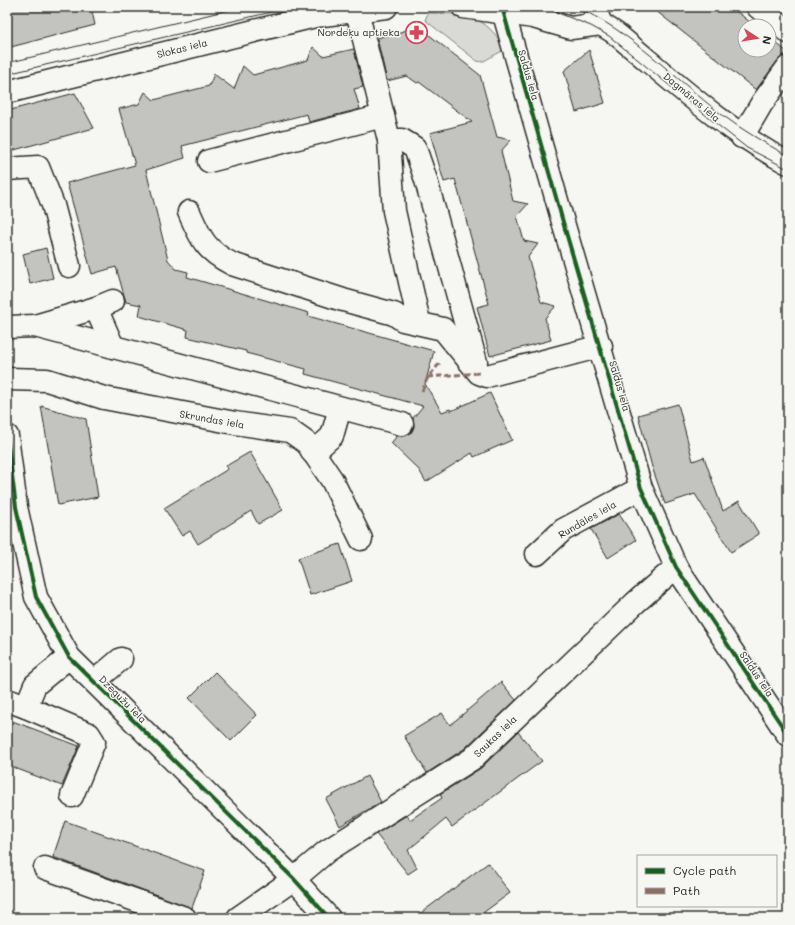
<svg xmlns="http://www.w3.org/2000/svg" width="795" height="925" font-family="Mali,sans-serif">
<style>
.green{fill:#d9d9d5;stroke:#828280}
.building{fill:#c3c3c0;stroke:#2b2b2b}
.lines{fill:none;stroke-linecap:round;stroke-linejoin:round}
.minor-casing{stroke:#2b2b2b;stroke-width:25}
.minor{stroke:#f6f6f2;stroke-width:22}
.tram{stroke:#2b2b2b;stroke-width:1}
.quiet{stroke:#8d6e63;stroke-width:3;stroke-dasharray:6 3;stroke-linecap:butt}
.cycleway-casing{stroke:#f6f6f2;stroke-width:6}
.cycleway{stroke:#1b5e20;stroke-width:4}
.labels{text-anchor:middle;stroke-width:3;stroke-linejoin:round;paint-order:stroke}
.poi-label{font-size:10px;fill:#2b2b2b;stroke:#f6f6f2;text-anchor:end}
.street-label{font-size:10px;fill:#2b2b2b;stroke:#f6f6f2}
</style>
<rect width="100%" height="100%" fill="#f6f6f2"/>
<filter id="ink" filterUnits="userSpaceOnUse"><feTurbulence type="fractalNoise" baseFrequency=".025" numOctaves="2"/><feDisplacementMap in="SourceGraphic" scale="8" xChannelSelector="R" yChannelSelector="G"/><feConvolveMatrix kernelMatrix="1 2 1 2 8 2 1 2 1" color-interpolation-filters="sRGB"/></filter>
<g filter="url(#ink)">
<path class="green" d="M 428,13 C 450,14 473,12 490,29 C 497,36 501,41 502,51 L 482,62 L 477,61 L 425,20 Z"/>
<g class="building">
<polygon points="7,7 91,7 95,25 7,48"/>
<polygon points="651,7 731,7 755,26 745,26 745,50 769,50 769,37 787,52 778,60 756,90"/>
<polygon points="419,27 480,75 497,137 511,140 501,151 513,201 528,204 517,216 524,241 538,244 528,257 541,302 556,306 545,318 551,340 490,356 477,307 489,304 455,179 444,182 430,133 472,122 419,82 417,83 407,76 387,81 377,38"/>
<polygon points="313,47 323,56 354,49 363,87 354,89 360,109 309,122 307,114 182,146 185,158 146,170 168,260 176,269 188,272 187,277 309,313 308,316 434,351 425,384 442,412 450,409 451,411 490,393 512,440 474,457 472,453 426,482 419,470 391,443 397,436 405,436 411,433 414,427 413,418 423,406 305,374 306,369 246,353 246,351 187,337 188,330 139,316 141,305 126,302 116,267 92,274 67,183 135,165 119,109 139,104 145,92 154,100 209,86 214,74 234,89 243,66 253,75 308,60"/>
<polygon points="589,50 605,103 576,112 564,71"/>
<polygon points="75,93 94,128 7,152 7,111"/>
<polygon points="46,248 53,278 30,284 23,254"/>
<polygon points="678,404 693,461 704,457 723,511 739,501 759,534 731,552 695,494 665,504 652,467 638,415"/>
<polygon points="41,406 86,419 98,497 58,505"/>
<polygon points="250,452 283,510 258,524 251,511 198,544 190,531 182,536 164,508 228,469 226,466"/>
<polygon points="619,514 636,540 608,558 591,529"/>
<polygon points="340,544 352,581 310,595 298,558"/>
<polygon points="215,672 257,715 231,741 189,698"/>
<polygon points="501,682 516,700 464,749 427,773 404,736 442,713 450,725"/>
<polygon points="7,719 79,746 62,786 7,765"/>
<polygon points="518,732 542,761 452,827 446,819 408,850 417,868 408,874 376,834 407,815 410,820 442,798 440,794 481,768"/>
<polygon points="367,776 381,802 340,826 326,799"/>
<polygon points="65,821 205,871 192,908 53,857"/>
<polygon points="488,863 510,893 476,918 414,918"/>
</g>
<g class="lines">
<defs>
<g id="minor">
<polyline points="356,7 389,140 394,211 419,322"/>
<polyline points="463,7 533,17 571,28 601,24"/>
<polyline points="502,7 565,229 641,488 676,567 788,735"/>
<path d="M 594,7 L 601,24 L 615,33 C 671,79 723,129 788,163"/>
<polyline points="758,7 788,32"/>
<polyline points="7,92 315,16 386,7"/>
<polyline points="742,137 762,103 788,67"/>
<polyline points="389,140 402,140 415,148 426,180 476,362"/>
<polyline points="209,161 383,116"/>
<polyline points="7,169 38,167 53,205 69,266"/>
<path d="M 189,212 C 201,239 205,250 232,264 L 343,300 L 394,314 L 403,320 L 443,329 L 479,373 L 487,376 L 601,346"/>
<polyline points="96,308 113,347"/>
<polyline points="35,326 96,308 113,301"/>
<polyline points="7,327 35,326 402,424"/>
<polyline points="7,379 47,380 104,398 235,423 290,431 307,443 332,480 361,539"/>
<polyline points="7,436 16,507 36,597 69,657 294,879 329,918"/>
<polyline points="313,453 332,436 340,408"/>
<polyline points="537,554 563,530 641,488"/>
<polyline points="95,681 121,659"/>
<polyline points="7,700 26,707 35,685 69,657"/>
<polyline points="26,707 89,734 94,742 72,796"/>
<polyline points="45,868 185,918"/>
<polyline points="238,918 294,879 327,851 472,759 635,603 676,567"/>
</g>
</defs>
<use href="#minor" class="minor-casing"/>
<use href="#minor" class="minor"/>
<g class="tram">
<polyline points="543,7 591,26 609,36 714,122 747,148 788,169"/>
<path d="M 576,7 C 631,31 673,77 721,114 C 742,130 765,143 788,156"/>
<polyline points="7,63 241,7"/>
<polyline points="7,74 293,7"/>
</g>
<g class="quiet">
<polyline points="428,377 479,373"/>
<polyline points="422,391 428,377 441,362"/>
</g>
<defs>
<g id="cycleway">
<polyline points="502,7 565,229 641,488 676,567 788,735"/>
<polyline points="7,436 16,507 36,597 69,657 294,879 329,918"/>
</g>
</defs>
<use href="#cycleway" class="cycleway-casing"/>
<use href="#cycleway" class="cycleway"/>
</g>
</g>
<defs>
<symbol id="pharmacy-ring" viewBox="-11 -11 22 22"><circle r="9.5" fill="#f6f6f2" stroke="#d1495b" stroke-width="1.5"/><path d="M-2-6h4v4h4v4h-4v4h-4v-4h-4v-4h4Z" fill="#d1495b"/></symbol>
</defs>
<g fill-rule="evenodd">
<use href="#pharmacy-ring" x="404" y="20" width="25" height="25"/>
</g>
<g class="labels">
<g class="poi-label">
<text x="400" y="36">Nordeķu aptieka</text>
</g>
<g class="street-label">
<text transform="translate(182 48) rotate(-14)" y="4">Slokas iela</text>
<text transform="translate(529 75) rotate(74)" y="4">Saldus iela</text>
<text transform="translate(692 97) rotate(40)" y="4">Dagmāras iela</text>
<text transform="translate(620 386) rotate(74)" y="4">Saldus iela</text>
<text transform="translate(212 419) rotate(10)" y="4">Skrundas iela</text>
<text transform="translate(587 519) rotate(-30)" y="4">Rundāles iela</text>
<text transform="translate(757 674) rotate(56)" y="4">Saldus iela</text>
<text transform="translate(123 699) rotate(45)" y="4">Dzegužu iela</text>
<text transform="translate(495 736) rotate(-44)" y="4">Saukas iela</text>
</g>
</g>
<rect width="795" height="925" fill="none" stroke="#f6f6f2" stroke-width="24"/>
<rect x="12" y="12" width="771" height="901" fill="none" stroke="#2b2b2b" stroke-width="1.5" filter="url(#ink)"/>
<rect x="637" y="855" width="140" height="52" fill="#f6f6f2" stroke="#a5a5a2"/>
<rect x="645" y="868" width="20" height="6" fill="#1b5e20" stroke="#a5a5a2"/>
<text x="673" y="875" font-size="12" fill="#2b2b2b">Cycle path</text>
<rect x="645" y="888" width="20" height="6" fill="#8d6e63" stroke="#a5a5a2"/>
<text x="673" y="895" font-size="12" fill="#2b2b2b">Path</text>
<g transform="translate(757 38) rotate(102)"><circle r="19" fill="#f6f6f2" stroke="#a5a5a2"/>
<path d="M0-3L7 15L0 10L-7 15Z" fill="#d1495b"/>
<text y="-6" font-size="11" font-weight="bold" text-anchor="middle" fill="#2b2b2b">N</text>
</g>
</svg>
